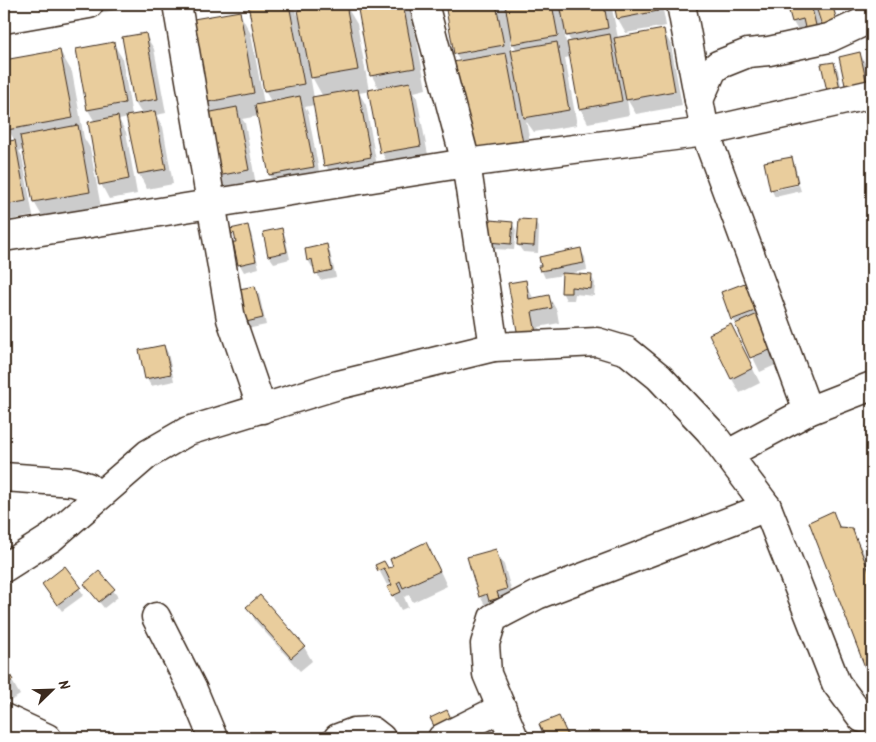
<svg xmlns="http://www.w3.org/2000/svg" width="876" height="742" font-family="Kalam,sans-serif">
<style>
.shadow{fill:#0003;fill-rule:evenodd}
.building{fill:#e9cd9d;stroke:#3b2a1e}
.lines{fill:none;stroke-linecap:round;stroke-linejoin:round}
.street-casing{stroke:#3b2a1e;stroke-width:31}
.street{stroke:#fff;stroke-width:28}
</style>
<rect width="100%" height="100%" fill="#fff"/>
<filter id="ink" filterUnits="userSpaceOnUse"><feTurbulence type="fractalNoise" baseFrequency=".02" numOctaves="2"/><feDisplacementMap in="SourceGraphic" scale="10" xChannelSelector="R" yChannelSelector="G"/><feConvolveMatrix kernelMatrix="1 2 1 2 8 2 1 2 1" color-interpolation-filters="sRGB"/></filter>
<g filter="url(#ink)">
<g class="shadow">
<polygon points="95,4 144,4 100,13"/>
<path d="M 249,4 L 291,4 L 301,20 L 299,11 L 345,4 L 357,24 L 369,91 L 379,89 L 372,76 L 359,4 L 406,4 L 412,14 L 426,89 L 414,92 L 417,98 L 429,160 L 390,167 L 382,153 L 370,91 L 359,93 L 366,105 L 378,172 L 334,180 L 326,165 L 314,105 L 305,107 L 308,112 L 321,182 L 278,189 L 270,175 L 259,116 L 242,119 L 245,123 L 256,185 L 222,191 L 199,103 L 239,12 L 251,34 L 264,104 L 272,103 L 265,91 ZM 310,75 L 311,75 L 323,97 L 314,98 Z"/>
<path d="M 446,4 L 611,4 L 618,38 L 663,30 L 671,45 L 682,106 L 636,114 L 627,99 L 629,115 L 588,123 L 580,108 L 570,57 L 565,58 L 577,125 L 534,132 L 526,121 L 534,164 L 455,54 ZM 564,30 L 572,43 L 566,43 ZM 510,39 L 517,50 L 512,51 Z"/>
<polygon points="615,4 662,4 666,26 626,33 618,19"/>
<polygon points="788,4 815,4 826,48 801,36 793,22"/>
<polygon points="817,4 833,4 841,31 824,28"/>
<polygon points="145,34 154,49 166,113 156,115 163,127 173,184 147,189 139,174 128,118 119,120 126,132 137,194 109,199 101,184 95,122 88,110 113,43 122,58 132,116 142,114 135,103"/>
<polygon points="60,51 72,72 84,138 90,148 102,213 46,223 34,202 24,150 19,151 22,156 33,216 4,221 4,142 15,141 8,129 4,105 4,61"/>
<polygon points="860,54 868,68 872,89 872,110 858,113 850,98"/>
<polygon points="834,63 838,70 847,114 836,116"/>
<polygon points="791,158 795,165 799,183 771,188 771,190 765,163"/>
<polygon points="799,185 801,191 775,197 772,191"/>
<polygon points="535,221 539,228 538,253 523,252 518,245"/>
<polygon points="512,223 516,230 514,250 493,249 489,241"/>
<polygon points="247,226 251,233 259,268 244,272 240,265 235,243 237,243 237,241 232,230"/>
<polygon points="281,229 285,236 290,259 274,263 269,256 264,233"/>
<polygon points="326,246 330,253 336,277 320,280 315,267 312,267 308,260"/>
<polygon points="580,250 585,257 587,270 568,274 591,276 595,283 594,296 575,294 574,300 566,300 562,292 563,275 545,278 540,267"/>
<polygon points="525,281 534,300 549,297 557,311 559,323 539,327 543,347 528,350"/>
<polygon points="749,282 782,362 760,372 741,333 732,319"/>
<polygon points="255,287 259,294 266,325 247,329 243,322"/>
<polygon points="731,325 760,383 740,393 732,379"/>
<polygon points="164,346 168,353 174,381 151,386 147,379 140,351"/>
<polygon points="832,513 841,528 851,530 863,551 872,573 872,676 866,666"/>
<polygon points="495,550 504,565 515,603 488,611 480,596"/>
<polygon points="434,558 447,586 413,602 409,595 404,597 408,607 401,610 389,588 394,585 393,583 387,585 379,570 384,562 388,570"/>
<polygon points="65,568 84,595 62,611 48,591"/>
<polygon points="99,572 118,597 104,608 85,584"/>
<polygon points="248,607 304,647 312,661 300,671 256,622"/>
<polygon points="4,667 20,695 4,705"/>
</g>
<g class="building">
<polygon points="248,4 289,4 304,84 264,91"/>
<polygon points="333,4 346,4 358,70 311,78 298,10"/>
<polygon points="357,4 403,4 415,68 370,76"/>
<polygon points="445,4 496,4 504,45 454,54"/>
<polygon points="505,4 552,4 558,36 512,44"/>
<polygon points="560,4 604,4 608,28 566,36"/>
<polygon points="614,4 657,4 658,11 617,19"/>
<polygon points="787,4 811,4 818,34 807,36 803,19 792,22"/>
<polygon points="815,4 832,4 838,24 823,29"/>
<polygon points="240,11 254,93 198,104 182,21"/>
<polygon points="664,29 675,91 626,100 614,38"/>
<polygon points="146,33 158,99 134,103 122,37"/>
<polygon points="610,34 622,101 579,109 567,42"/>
<polygon points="114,42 125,103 87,110 76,49"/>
<polygon points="557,42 569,110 524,118 511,50"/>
<polygon points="60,50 73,118 7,130 4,112 4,60"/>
<polygon points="860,52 869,94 848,99 839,57"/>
<polygon points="506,53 523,143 470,153 453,62"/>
<polygon points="834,62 844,106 831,109 821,64"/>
<polygon points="410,82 421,146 380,153 368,90"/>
<polygon points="358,89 371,157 324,166 312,97"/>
<polygon points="300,96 314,167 269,175 255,105"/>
<polygon points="237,107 249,170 212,177 201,114"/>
<polygon points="155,111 166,169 138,174 126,116"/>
<polygon points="118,116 129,179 99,185 88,122"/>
<polygon points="78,125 90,192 33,202 20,136"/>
<polygon points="15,140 26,201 4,205 4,142"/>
<polygon points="792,157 798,184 770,190 764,162"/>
<polygon points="519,219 536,220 534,246 517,245"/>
<polygon points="490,220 513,222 511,244 488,242"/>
<polygon points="248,225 256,261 238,265 233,242 236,242 234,233 232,234 230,229"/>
<polygon points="282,228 287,252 268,256 263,232"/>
<polygon points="327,244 332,270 315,274 312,259 307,261 305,249"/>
<polygon points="581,248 584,263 540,271 538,266 541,266 539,257"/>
<polygon points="562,273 592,275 591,289 571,287 571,293 561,293"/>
<polygon points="526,280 529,299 549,295 552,308 532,312 536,333 518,336 508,283"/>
<polygon points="750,281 760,309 731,320 721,292"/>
<polygon points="255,286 263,318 242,323 234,290"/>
<polygon points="760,313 775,348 750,358 735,324"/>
<polygon points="731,324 753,368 731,379 709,334"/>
<polygon points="164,345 171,374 145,379 139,350"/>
<polygon points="833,511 839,527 852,528 872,579 872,665 865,667 809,522"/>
<polygon points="426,542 440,571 403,588 400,581 397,583 401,592 392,596 387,587 392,585 384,568 378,571 375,565 384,561 388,568 393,567 390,559"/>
<polygon points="496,549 507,589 497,592 499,598 489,601 487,594 479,597 467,557"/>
<polygon points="65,566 81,587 57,605 42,584"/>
<polygon points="99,571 115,589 99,602 84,584"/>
<polygon points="260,595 305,646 291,658 246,607"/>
<polygon points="4,665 13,680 4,686"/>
<polygon points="447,710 458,733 440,738 430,718"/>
<polygon points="559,716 569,738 545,738 539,724"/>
</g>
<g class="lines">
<defs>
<g id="street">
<polyline points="177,4 231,319 262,409"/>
<polyline points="424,4 466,163 494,347"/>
<polyline points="4,19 89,4"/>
<polyline points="872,94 705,132 808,411 872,386"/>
<polyline points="699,100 712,71 718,65 748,53 769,51 829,38 872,18"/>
<polyline points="4,237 466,163 705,132 681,4"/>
<polyline points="728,454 808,411"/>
<polyline points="4,477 73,482 88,487 98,496"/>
<polyline points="4,568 51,538 148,454 188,431 338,385 494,347 597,342 627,351 659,377 710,431 767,507 836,683 862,718 872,720"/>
<polyline points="156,617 193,690 213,738"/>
<polyline points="4,718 47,738"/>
<polyline points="338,738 354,732 372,731 381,738"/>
<polyline points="442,738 502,708"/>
<polyline points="514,738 487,674 485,644 493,618 537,595 767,507"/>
</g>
</defs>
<use href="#street" class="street-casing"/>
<use href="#street" class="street"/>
</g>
</g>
<rect width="876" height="742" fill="none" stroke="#fff" stroke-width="20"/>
<rect x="10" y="10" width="856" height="722" fill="none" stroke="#3b2a1e" stroke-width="2" filter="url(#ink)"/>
<g transform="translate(52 690) rotate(67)" stroke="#ffffff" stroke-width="4" paint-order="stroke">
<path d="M0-4L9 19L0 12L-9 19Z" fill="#3b2a1e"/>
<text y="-8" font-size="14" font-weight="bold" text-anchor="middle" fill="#3b2a1e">N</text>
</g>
</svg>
